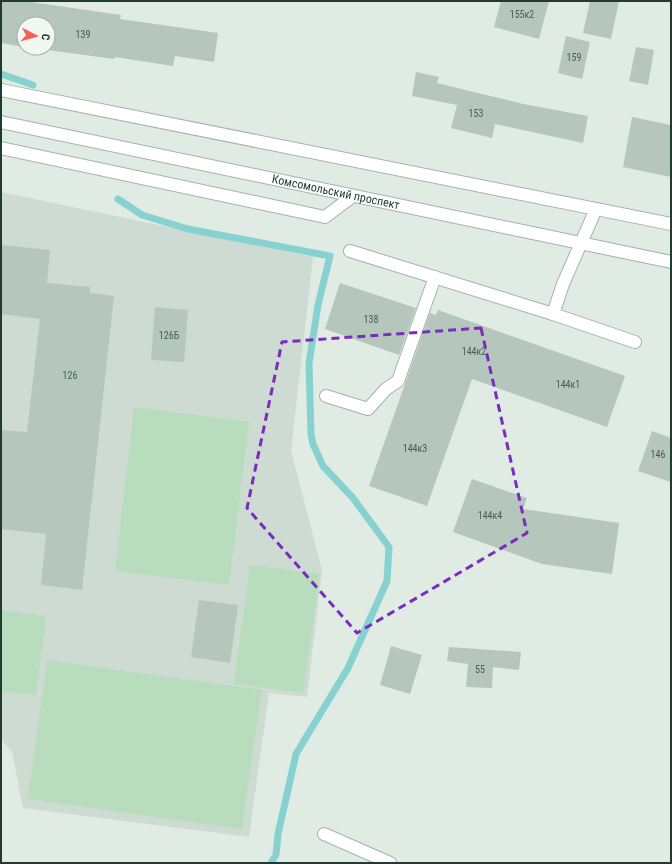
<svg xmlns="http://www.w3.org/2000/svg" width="672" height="864" font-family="'Roboto Condensed',sans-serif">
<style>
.built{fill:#cedbd3}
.grass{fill:#b8ddbc}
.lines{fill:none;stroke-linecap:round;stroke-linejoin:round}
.stream{stroke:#87d2d0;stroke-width:7}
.building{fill:#b5c6bd}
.service-casing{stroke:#a3b3aa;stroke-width:14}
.minor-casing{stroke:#a3b3aa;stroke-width:14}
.service{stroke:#fff;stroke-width:12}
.minor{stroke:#fff;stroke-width:12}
.marked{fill:none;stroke:#7b2cbf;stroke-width:3;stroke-dasharray:8 5;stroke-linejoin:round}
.labels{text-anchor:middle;stroke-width:3;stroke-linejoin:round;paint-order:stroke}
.number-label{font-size:10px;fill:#455e53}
.street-label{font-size:12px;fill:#203c30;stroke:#f1f8f3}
</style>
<rect width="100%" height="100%" fill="#e0ebe4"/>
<polygon class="built" points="1,192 313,257 291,451 322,570 307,697 269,693 249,837 23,808 12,752 1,739"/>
<g class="grass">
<polygon points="134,407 249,422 229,585 115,571"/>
<polygon points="250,565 320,574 303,693 234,684"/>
<polygon points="1,610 46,616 36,695 1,691"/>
<polygon points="47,660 262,690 242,829 28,799"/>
</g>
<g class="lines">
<g class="stream">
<polyline points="1,74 33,85"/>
<polyline points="118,199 142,215 188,229 330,256 318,305 309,363 311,434 313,444 323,466 353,498 389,547 387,581 348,668 296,754 278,834 276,855 271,863"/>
</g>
</g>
<g class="building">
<polygon points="1,1 24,1 121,15 120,19 218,33 214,62 175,56 173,66 115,57 114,59 33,48 48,48 48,24 24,24 24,47 1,43"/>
<polygon points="501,1 549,1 539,39 494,27"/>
<polygon points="590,1 619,1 611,39 583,33"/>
<polygon points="566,36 590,42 582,79 558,73"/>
<polygon points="636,47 654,50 648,85 629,81"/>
<polygon points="416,72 439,77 437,83 523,104 588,116 583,143 495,124 492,138 451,128 457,105 412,96"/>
<polygon points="632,117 671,125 671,177 623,167"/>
<polygon points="1,245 50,250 47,283 90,287 90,293 114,296 82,590 41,585 46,534 1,529 1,430 27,432 40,319 1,314"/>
<polygon points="340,283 416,308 399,355 325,329"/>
<polygon points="155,307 188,310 184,362 151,360"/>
<polygon points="438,310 625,376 607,427 472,379 427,506 369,486 430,313 436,315"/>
<polygon points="652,431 671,438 671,482 638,471"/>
<polygon points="472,479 527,498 523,509 619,523 612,574 542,564 453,532"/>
<polygon points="199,600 238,605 230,663 191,657"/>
<polygon points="391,646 422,655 410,694 380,685"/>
<polygon points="449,647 521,652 519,670 493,667 492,688 466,687 468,664 447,661"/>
</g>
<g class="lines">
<defs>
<g id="service">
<polyline points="1,148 325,217 353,196"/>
<polyline points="596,209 563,284 553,314 635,342"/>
<polyline points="350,251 553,314"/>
<polyline points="326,396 368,409 386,389 398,381 435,277"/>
</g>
<g id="minor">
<polyline points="1,90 671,224"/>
<path id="s1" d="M 1,122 L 671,262"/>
<polyline points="324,834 390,863"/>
</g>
</defs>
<use href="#service" class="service-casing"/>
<use href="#minor" class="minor-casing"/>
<use href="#service" class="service"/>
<use href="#minor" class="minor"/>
</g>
<path class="marked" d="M 481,328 L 527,533 L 357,633 L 247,508 L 282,342 Z"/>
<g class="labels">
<g class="number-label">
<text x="522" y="18">155к2</text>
<text x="83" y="38">139</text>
<text x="574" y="61">159</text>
<text x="476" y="117">153</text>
<text x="371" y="323">138</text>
<text x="169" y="339">126Б</text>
<text x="474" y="355">144к2</text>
<text x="70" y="379">126</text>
<text x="568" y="388">144к1</text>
<text x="415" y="452">144к3</text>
<text x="658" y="458">146</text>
<text x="490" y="519">144к4</text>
<text x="480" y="673">55</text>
</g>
<g class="street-label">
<text dy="4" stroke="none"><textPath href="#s1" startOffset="342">Комсомольский проспект</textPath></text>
</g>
</g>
<rect width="672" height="864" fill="none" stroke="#203c30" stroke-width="4"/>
<g transform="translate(36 36) rotate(96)"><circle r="19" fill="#f1f8f3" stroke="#9dada5"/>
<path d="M0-3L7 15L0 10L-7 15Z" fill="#f46055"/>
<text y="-6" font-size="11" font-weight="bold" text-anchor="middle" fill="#203c30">С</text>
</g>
</svg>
